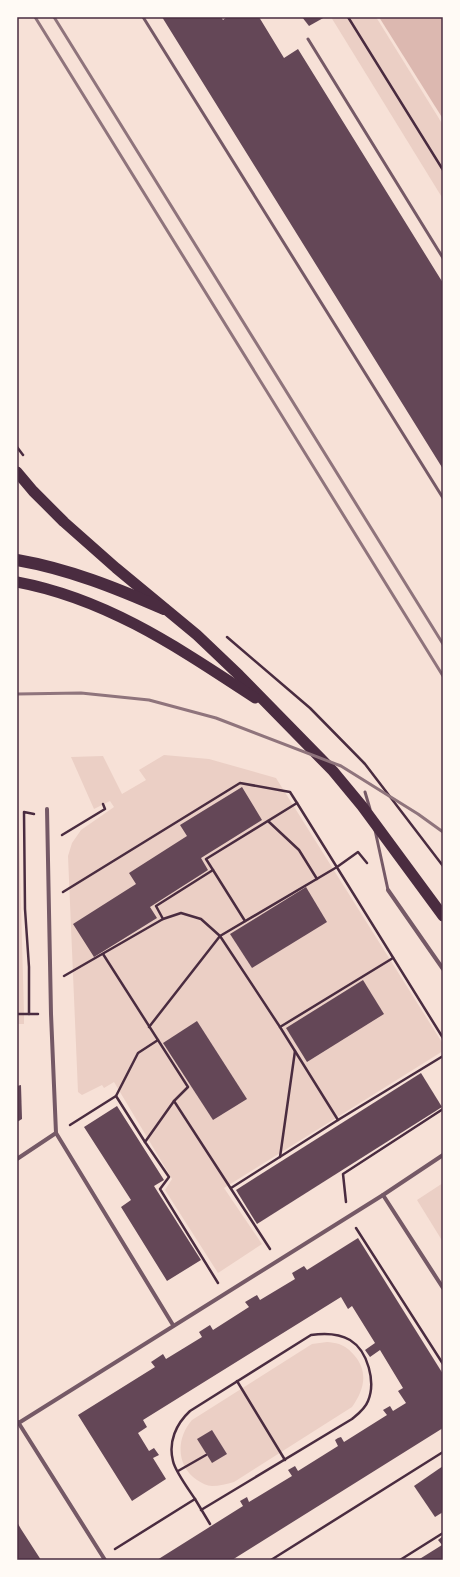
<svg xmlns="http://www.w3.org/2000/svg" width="460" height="1577" font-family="'IBM Plex Sans',sans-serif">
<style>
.green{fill:#ebcfc5}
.water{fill:#dcb8b0}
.building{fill:#644757}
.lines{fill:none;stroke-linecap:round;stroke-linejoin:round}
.path{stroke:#4a2c40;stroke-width:2.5}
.service{stroke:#755966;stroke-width:3}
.minor{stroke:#755966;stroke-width:4}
.trunk{stroke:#4a2c40;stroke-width:11}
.motorway{stroke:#4a2c40;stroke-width:12}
.rail{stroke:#8f747c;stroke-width:3}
.neatline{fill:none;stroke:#4a2c40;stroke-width:1.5}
</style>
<rect width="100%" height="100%" fill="#f7e1d7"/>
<g class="green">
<polygon points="331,17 376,17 443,125 443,199"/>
<polygon points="164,755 209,759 276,778 443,1044 443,1051 224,1188 262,1244 218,1273 165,1190 172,1179 114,1082 104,1088 102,1085 82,1095 78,1092 68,856 72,843 81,830 114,807 110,801 94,809 71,757 103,756 122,794 146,780 139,770"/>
<polygon points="17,759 24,1014 24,1024 17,1024"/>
<polygon points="443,1183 443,1242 417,1200"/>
<path d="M 327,1342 C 331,1342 335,1343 339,1344 C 345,1346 351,1351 354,1355 C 369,1372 364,1390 352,1407 L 234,1482 C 227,1484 219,1486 212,1486 C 207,1486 202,1483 197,1480 C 176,1466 176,1438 192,1420 L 312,1344 Z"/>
</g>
<polygon class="water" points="379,17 443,17 443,119"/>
<g class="building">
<polygon points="162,17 221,17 223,20 227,17 259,17 284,58 298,49 443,283 443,469"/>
<polygon points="302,17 325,17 309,26"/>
<polygon points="242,787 262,820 201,858 208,870 150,907 157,918 94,957 73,924 136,884 129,873 187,836 180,825"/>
<polygon points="306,887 327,922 252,968 230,934"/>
<polygon points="363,980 384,1014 307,1062 286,1028"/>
<polygon points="197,1021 247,1099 213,1120 163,1043"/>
<polygon points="421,1073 442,1107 257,1224 236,1190"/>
<polygon points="21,1085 22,1119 17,1122 17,1086"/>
<polygon points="117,1106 164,1180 154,1186 201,1260 167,1281 121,1207 131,1200 84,1127"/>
<polygon points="358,1238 443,1374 443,1428 232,1560 157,1560 243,1506 240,1501 247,1497 249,1502 292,1476 288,1470 295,1466 298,1471 338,1446 335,1440 338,1438 341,1437 344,1442 387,1415 383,1410 390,1406 393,1411 406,1403 398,1391 403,1388 380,1350 370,1357 365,1350 375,1343 352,1306 348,1309 341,1297 143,1420 147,1427 138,1433 149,1451 154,1448 159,1455 153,1458 166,1479 132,1501 78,1415 155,1367 151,1362 163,1354 166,1359 202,1337 199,1332 210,1325 213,1330 249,1307 245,1302 257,1295 260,1300 295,1279 292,1273 304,1266 307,1270"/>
<polygon points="212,1430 227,1454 212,1463 197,1439"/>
<polygon points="443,1466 443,1512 435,1517 414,1486"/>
<polygon points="17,1522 21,1529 41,1560 17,1560"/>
<polygon points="443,1536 443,1560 418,1560 442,1545 438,1540"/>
</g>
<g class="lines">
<g class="path">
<polyline points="348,17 443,170"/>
<polyline points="17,447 23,455"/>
<polyline points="227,637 310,708 365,764 443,866"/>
<polyline points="297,803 443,1038"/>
<polyline points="268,821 299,850 317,879"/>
<polyline points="62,835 105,809 103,804"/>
<polyline points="213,870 245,921"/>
<polyline points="63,892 240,783 290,792 297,803 206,859 213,870 156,906 163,919 64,976"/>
<polyline points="163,919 181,913 201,919 220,936 280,1027 338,1120"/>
<polyline points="103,954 188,1087 174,1101 270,1249"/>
<polyline points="17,1014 38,1014"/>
<polyline points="29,1014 29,967 25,909 24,812 34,814"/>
<polyline points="149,1027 220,936 337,867 358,852 367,863"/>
<polyline points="280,1027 393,958"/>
<polyline points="116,1096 138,1053 158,1040"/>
<polyline points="174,1101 145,1142 169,1177 160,1189 218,1283"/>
<polyline points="70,1125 116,1096 145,1142"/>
<polyline points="280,1157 295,1051"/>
<polyline points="231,1188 338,1120 443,1056"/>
<polyline points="346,1202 343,1174 443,1109"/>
<polyline points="356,1228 443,1364"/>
<polyline points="237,1381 285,1460"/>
<polyline points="178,1471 206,1455"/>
<path d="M 195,1499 C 189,1490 175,1471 173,1461 C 168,1442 176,1424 190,1411 L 311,1335 C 324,1333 338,1333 350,1340 C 368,1351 376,1382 368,1401 C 365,1409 358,1414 352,1419 L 201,1510"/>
<polyline points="115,1549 195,1499 210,1524"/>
<polyline points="271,1560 443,1452"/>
<polyline points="400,1560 443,1533"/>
</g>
<g class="service">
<polyline points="143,17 443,498"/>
<polyline points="308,39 443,258"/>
<polyline points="365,792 370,809"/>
<polyline points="375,830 388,890"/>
</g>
<g class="minor">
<polyline points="47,809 51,1014 56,1133 173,1325"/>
<polyline points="388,890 443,969"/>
<polyline points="17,1159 56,1133"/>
<polyline points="383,1195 443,1288"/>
<polyline points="18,1422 105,1560"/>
<polyline points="17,1424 383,1195 443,1155"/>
</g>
<g class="trunk">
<polyline points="17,472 33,491 64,522 116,568 197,635 239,675 333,771 362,806 443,916"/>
<path d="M 17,582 C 108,599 180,649 255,698"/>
</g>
<path class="motorway" d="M 17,560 C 69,569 116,588 164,609"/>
<g class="rail">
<polyline points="35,17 443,676"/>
<polyline points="54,17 443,644"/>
<polyline points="17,694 81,693 149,700 216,718 341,766 418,814 443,832"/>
</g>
</g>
<rect width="460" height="1577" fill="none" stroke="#fffaf5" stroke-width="36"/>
<rect x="18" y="18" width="424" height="1541" class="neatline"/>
</svg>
